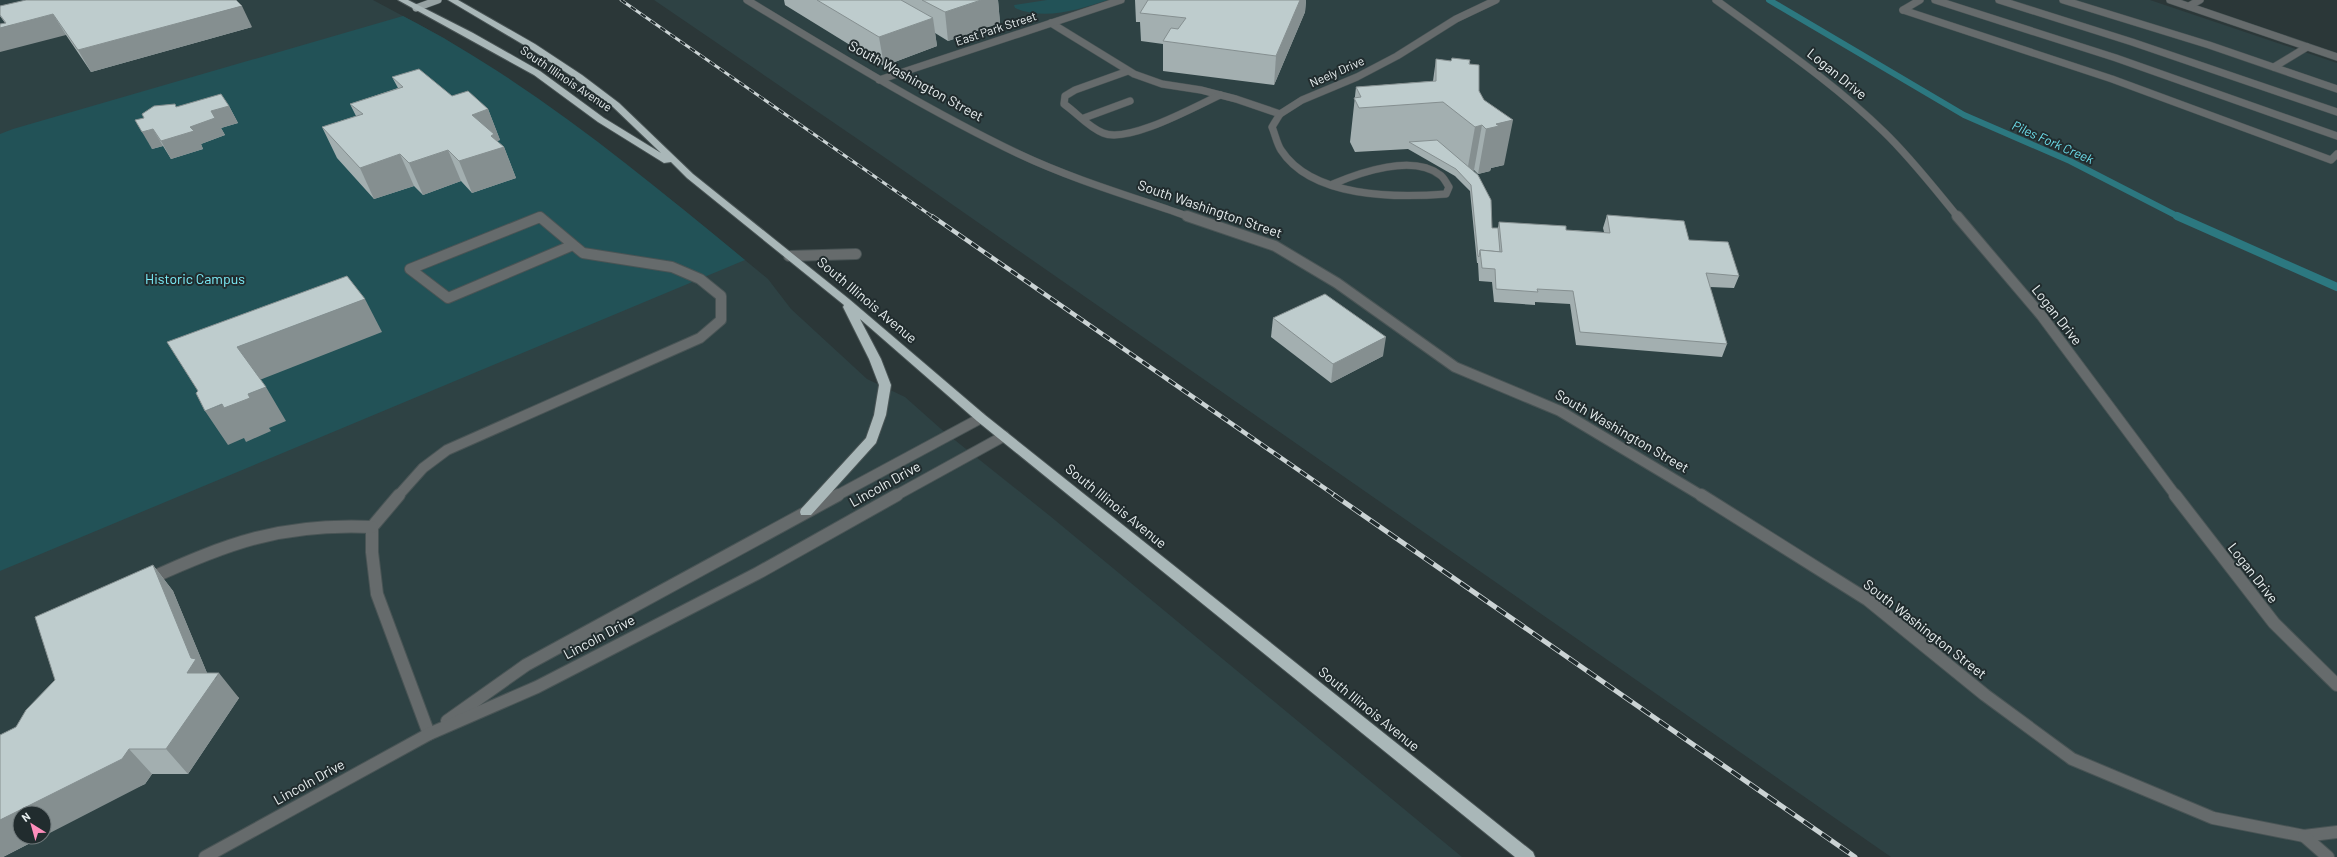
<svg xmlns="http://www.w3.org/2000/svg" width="2337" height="857" font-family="Barlow,sans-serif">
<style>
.built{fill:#2e4244;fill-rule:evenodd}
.green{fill:#225257}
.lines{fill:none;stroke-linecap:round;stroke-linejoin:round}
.stream-far1{stroke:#2c7880;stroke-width:6}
.stream{stroke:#2c7880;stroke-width:8}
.minor-far2-casing{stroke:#495455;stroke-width:8}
.minor-far1-casing{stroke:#495455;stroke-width:12}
.minor-casing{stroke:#495455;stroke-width:14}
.major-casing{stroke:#495455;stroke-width:8}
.highway-casing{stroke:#495455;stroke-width:2}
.minor-far2{stroke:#666b6c;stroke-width:7}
.minor-far1{stroke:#666b6c;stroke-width:10}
.minor{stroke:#666b6c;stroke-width:12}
.major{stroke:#96a2a3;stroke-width:7}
.highway{fill:#a9b7b8;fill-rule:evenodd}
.rail-far2-casing{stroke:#cbd3d4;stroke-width:3}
.rail-far1-casing{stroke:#cbd3d4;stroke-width:4.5}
.rail-casing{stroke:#cbd3d4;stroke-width:5}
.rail-far2{stroke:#212c2e;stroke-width:2;stroke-dasharray:6;stroke-linecap:butt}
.rail-far1{stroke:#212c2e;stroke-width:3;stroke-dasharray:8;stroke-linecap:butt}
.rail{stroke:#212c2e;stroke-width:3.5;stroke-dasharray:11;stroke-linecap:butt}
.wall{fill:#a3afb0}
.shaded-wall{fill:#858f90}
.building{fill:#becccd;stroke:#858f90}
.labels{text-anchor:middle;stroke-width:4;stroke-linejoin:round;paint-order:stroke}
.far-street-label{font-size:12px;fill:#e8eff0;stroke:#212c2e}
.far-water-label{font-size:13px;font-style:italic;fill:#6ddeeb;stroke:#212c2e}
.street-label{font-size:14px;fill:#e8eff0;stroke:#212c2e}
.park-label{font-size:14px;fill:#7deefa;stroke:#212c2e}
</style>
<rect width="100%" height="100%" fill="#2b3738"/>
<g class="built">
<path d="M 0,0 L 373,0 L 444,38 L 560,115 L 683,209 L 768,279 L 791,309 L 867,379 L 905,397 L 941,429 L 1050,516 L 1462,857 L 0,857 ZM 20,813 L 44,813 L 44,837 L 20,837 Z"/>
<polygon points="654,0 2150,0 2337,63 2337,857 1891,857 884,157"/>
</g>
<g class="green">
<path d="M 1047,0 L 1108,0 C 1080,9 1045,21 1015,8 L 1014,5 Z"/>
<path d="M 403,16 C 527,80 637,171 745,260 L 0,571 L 0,134 L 13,129 Z"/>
</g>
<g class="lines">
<polyline class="stream-far1" points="1769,0 1964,115 2070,161 2179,217"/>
<polyline class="stream" points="2177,216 2337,287"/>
<defs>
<g id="minor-far2">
<path d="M 747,0 C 836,54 925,109 1019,154 C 1074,180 1133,197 1190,217"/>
<path d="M 1716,0 C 1773,42 1833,82 1884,132 C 1911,158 1934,188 1958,217"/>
<polyline points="1935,0 2116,58 2337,136"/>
<polyline points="1999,0 2132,42 2337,112"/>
<polyline points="2063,0 2209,45 2337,89"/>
<polyline points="2170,0 2337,57"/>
<polyline points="2189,6 2200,0"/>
<polyline points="1903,10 2112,79 2331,160 2337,154"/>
<polyline points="1903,10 1920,0"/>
<polyline points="1051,23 1134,74 1162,84 1201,90 1236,99 1280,114"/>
<polyline points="2274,67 2307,47"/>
<path d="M 1128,71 L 1075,90 L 1065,96 L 1064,104 C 1077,113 1088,127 1103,133 C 1128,144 1196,106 1220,95"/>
<polyline points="879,80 1121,0"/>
<polyline points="1084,118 1130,101"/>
<path d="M 1333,184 C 1361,172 1413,154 1440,175 C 1444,177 1446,183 1449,187 L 1446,194 C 1396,198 1312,198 1281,150 C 1277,144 1275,134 1272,127 L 1280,114 L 1302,100 L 1357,77 L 1397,56 L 1456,19 L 1496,0"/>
</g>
<g id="minor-far1">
<polyline points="1187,216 1275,246 1337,283 1455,367 1560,411 1702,496"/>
<polyline points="1957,216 2041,315 2176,496"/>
<polyline points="789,256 856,254"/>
<polyline points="398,496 423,468 447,450 700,338 721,320 721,296 700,279 672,267 583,253 540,217 410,269 448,298 573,245"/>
<polyline points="836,496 981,418"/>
<polyline points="895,496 1004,436"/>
</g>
<g id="minor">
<polyline points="399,495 372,527 372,552 377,594 429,734"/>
<polyline points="1701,495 1868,600 1985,695 2072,759 2213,818 2304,836 2337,832"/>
<polyline points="2175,495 2274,623 2337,685"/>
<path d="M 147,580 C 228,543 281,523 372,527"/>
<polyline points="447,721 526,665 838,495"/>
<polyline points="2304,836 2328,857"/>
<polyline points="205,857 429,734 537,687 758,573 897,495"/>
</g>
<polyline id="major" points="416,8 438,0"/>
<polygon id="highway" points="398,0 408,0 473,33 540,71 604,118 661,153 613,107 576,79 529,48 448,0 458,0 535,44 582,75 619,103 693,174 849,299 985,415 1533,852 1535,857 1515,857 977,421 860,319 881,359 891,385 886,415 876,443 811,515 801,515 800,512 801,509 866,438 874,415 879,385 869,359 843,307 844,305 687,178 671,162 664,163 598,122 534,75"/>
</defs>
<use href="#minor-far2" class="minor-far2-casing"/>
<use href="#minor-far1" class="minor-far1-casing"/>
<use href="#minor" class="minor-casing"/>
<use href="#major" class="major-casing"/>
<use href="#highway" class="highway-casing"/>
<use href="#minor-far2" class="minor-far2"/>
<use href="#minor-far1" class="minor-far1"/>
<use href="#minor" class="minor"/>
<use href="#major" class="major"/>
<use href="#highway" class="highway"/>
<defs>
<polyline id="rail-far2" points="621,0 933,217"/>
<polyline id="rail-far1" points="932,216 1336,496"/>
<polyline id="rail" points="1334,495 1855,857"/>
</defs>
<use href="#rail-far2" class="rail-far2-casing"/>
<use href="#rail-far1" class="rail-far1-casing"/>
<use href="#rail" class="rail-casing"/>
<use href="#rail-far2" class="rail-far2"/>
<use href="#rail-far1" class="rail-far1"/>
<use href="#rail" class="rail"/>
</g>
<g class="wall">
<polygon points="784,0 998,0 1000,23 948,41 935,33 937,46 884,66 785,5"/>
<polygon points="1135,0 1306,0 1305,12 1274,85 1163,71 1163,44 1141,41 1140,22 1136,22"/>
<polygon points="0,6 252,27 91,72 66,35 5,23 0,16"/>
<polygon points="1436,59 1451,61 1470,60 1470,64 1504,165 1491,168 1490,171 1478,174 1474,170 1473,171 1492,228 1498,228 1499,222 1566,230 1604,232 1603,228 1607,215 1689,240 1739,276 1734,288 1710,287 1727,344 1722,357 1576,345 1570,304 1535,302 1535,305 1494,302 1492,282 1479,281 1478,263 1477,263 1470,191 1455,176 1408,149 1355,152 1350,142 1356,87 1433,81"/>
<polygon points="392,77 452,96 488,109 500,140 497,141 504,147 516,178 472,193 461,181 423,195 414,186 374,199 337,158 322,127 356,116 350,104 398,88"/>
<polygon points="229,106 238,123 221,128 225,135 201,144 203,149 171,159 163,146 152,149 144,118 176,107"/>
<polygon points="1273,318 1383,356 1331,383 1271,337"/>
<polygon points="153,565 173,591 207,673 239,698 188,774 152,774 145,784 20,837 42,837 3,857 16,727 55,680"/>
</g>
<g class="shaded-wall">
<polygon points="981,0 998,0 1000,23 948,41 945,12"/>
<polygon points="1300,0 1306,0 1305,12 1274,85 1276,56"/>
<polygon points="242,6 252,27 91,72 78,50"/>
<polygon points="53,14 66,35 0,52 0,28"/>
<polygon points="933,18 937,46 884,66 879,37"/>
<polygon points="229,106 238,123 221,128 225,135 201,144 203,149 171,159 161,141 190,127 211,111"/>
<polygon points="488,109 500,140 497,141 504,147 516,178 472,193 459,161 472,115"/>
<polygon points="1513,120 1504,165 1491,168 1490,171 1478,174 1486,129 1496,124"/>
<polygon points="1482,125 1474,170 1467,172 1475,127"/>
<polygon points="153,129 163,146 152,149 142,132"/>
<polygon points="448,150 461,181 423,195 409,163"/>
<polygon points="400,154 414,186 374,199 360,168"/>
<polygon points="365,299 382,332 257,381 237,347"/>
<polygon points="1386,337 1383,356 1331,383 1333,364"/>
<polygon points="266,387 286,421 269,428 271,431 246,442 244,438 228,445 205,411"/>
<polygon points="153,565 173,591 207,673 214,681 219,673 239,698 188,774 166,749 187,673 191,658"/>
<polygon points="129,749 152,774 145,784 44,836 44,813 20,813 20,837 42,837 3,857 0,857 0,820"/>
</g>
<g class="building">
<polygon points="26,0 236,0 242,6 78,50 53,14 0,28 0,24 6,23 0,15 0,6"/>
<polygon points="817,0 901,0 933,18 879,37"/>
<polygon points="922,0 981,0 945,12"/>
<polygon points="1148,0 1300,0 1276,56 1163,41 1171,28 1178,29 1186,18 1140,13"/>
<polygon points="1452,58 1470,60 1469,64 1479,65 1479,91 1484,100 1513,120 1496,124 1499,126 1486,129 1482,125 1475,127 1443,102 1359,108 1354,98 1361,97 1356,87 1436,81 1436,59 1451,61"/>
<polygon points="419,69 452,96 468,91 488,109 472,115 494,134 491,136 504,147 459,161 448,150 409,163 400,154 360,168 322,127 363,114 350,104 403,87 392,77"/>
<polygon points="221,94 229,106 211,111 215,118 190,127 194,131 161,141 153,129 142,132 135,120 144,118 142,114 154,106 175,104 176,107"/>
<polygon points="1437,140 1478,175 1491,200 1492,228 1498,228 1500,252 1480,250 1479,257 1478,256 1471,185 1456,169 1409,142"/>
<polygon points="1607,215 1684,221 1689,240 1728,242 1739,276 1706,273 1727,344 1580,332 1573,291 1537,289 1538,292 1496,289 1495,269 1482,268 1480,250 1502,252 1499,222 1566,226 1566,230 1610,233"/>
<polygon points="347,276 365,299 237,347 266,387 248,394 250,398 224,408 222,404 205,411 196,393 198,391 167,342"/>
<polygon points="1325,294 1386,337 1333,364 1273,318"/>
<polygon points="153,565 191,658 196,659 187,673 219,673 166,749 129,749 122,759 0,820 0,735 16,727 26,710 55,680 35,617"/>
</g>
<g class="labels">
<g class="far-street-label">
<text transform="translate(996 29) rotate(-18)" y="4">East Park Street</text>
<text transform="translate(1337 72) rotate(-24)" y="4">Neely Drive</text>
<text transform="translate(566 79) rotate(34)" y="4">South Illinois Avenue</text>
</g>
<g class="far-water-label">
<text transform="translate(2053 142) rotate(24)" y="5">Piles Fork Creek</text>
</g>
<g class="street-label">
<text transform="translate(1837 74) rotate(39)" y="5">Logan Drive</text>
<text transform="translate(916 81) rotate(29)" y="5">South Washington Street</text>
<text transform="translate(1210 209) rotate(19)" y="5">South Washington Street</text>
<text transform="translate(867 300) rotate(40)" y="5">South Illinois Avenue</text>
<text transform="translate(2057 315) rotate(52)" y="5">Logan Drive</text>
<text transform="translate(1622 431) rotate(30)" y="5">South Washington Street</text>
<text transform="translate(885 484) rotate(-29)" y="5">Lincoln Drive</text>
<text transform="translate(1116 506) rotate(39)" y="5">South Illinois Avenue</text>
<text transform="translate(2253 573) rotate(52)" y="5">Logan Drive</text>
<text transform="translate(1925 629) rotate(38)" y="5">South Washington Street</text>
<text transform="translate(599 637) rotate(-28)" y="5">Lincoln Drive</text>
<text transform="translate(1369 709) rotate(39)" y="5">South Illinois Avenue</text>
<text transform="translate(309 782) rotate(-29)" y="5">Lincoln Drive</text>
</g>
<g class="park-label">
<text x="195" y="284">Historic Campus</text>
</g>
</g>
<g transform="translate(32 825) rotate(323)"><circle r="19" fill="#212c2e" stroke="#717a7c"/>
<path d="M0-3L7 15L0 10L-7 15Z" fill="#fe8ebc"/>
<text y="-6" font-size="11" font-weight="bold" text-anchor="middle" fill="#e8eff0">N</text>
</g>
</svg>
